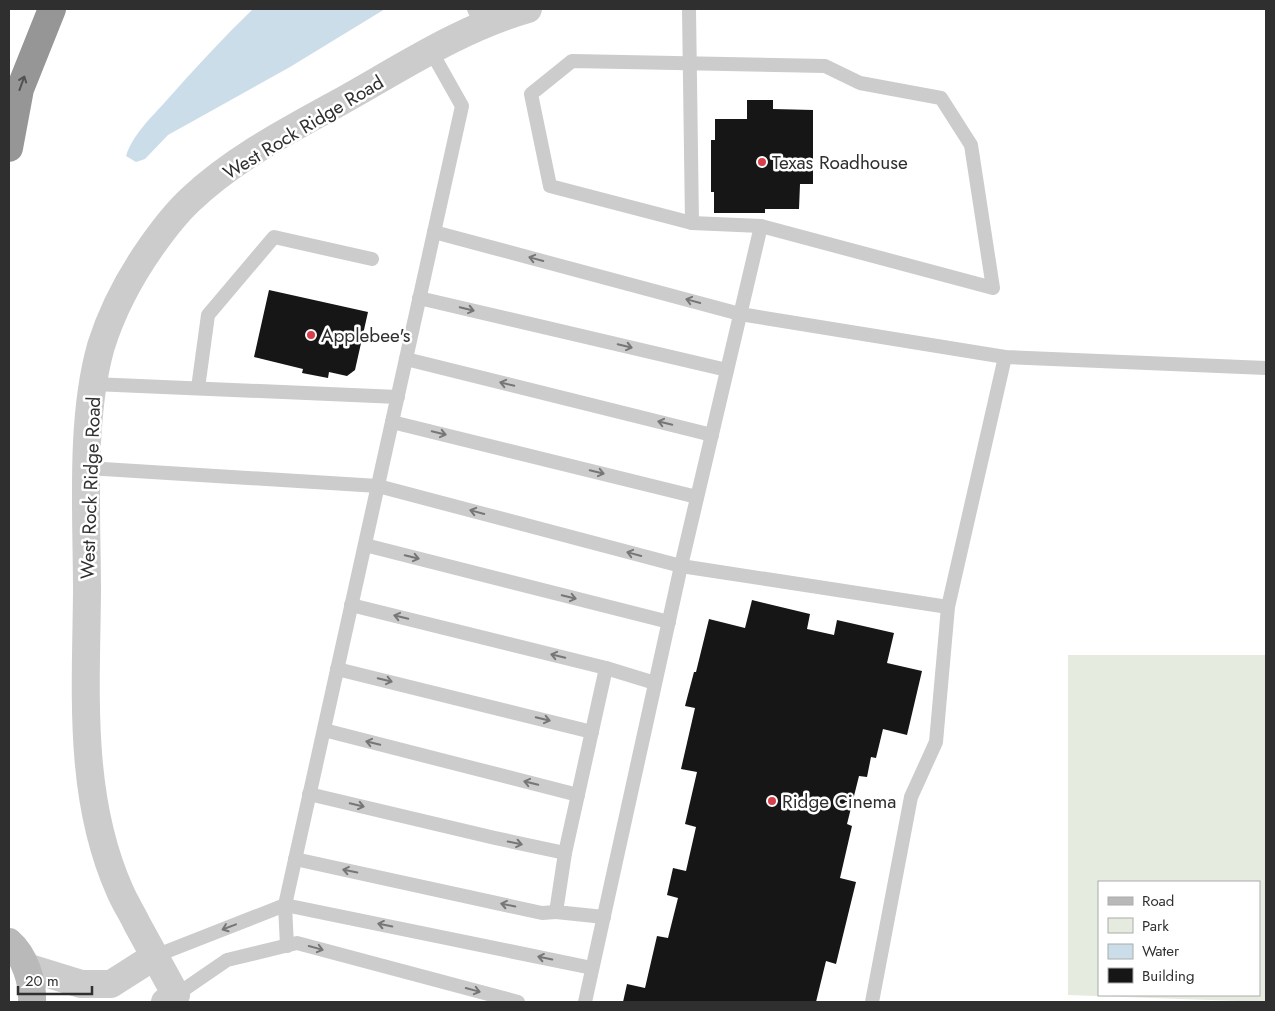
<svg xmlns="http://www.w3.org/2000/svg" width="1275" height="1011" font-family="Jost,sans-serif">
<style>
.green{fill:#e5ebde;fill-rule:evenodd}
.water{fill:#cbdde9}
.building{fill:#161616}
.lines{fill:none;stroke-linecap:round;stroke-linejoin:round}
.service{stroke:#ccc;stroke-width:14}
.minor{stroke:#ccc;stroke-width:28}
.secondary{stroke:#b9b9b9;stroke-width:28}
.motorway{stroke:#969696;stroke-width:28}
.oneway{stroke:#535353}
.oneway2{stroke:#767676}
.poi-dot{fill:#d6404b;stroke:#fff;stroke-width:2}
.labels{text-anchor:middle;stroke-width:5;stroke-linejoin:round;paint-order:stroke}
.street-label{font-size:19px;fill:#2f2f2f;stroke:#fff}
.poi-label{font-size:19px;fill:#2f2f2f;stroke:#fff;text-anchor:start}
</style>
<rect width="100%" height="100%" fill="#fff"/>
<path class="green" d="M 1068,655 L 1266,655 L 1266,1002 L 1068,995 ZM 1099,882 L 1259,882 L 1259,995 L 1099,995 Z"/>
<path class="water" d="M 253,9 L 385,9 L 290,67 L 168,135 L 145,159 L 136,162 L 126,156 C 133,134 151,118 166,101 C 194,69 223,38 253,9 Z"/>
<g class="building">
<polygon points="747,100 773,100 773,109 813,110 813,184 800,184 799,209 765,209 765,213 714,213 714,192 711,192 711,140 715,140 715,119 747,119"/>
<polygon points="269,290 368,312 355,370 347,376 329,372 328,378 302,373 303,369 254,357"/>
<polygon points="752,600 810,614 807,629 834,635 837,620 894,633 887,663 922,671 907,735 883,729 876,758 871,757 867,777 859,776 847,824 852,826 840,878 856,882 836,964 826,961 816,1002 623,1002 627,984 645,988 657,936 668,938 678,898 667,895 673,868 686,871 696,827 685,824 697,772 681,769 695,708 685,706 694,672 696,672 709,619 745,628"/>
</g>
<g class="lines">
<g class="service">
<polyline points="474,9 481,25"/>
<polyline points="689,9 692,223"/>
<polygon points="572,61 825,66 860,83 941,98 971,145 993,288 761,226 692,223 550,186 531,94"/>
<polyline points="434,232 740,314 1005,357 1266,368"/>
<polyline points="419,298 727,370"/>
<polyline points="406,359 712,435"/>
<polyline points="93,384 398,397"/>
<polyline points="198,388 208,315 274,237 372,259"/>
<polyline points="392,422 697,497"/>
<polyline points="87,468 378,486 681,566 948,607"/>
<polyline points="365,545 669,622"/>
<polyline points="351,605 606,668"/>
<polyline points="337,669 592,732"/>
<polyline points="324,730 578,795"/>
<polyline points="309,794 495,838 565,853"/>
<polyline points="295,859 542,913 556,912"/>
<polyline points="604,917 556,912 565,853 606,668 655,683"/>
<polyline points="287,946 285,905 462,106 431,51"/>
<polyline points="155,956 285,905 592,968"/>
<polyline points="178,998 176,995 227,960 297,943 518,1002"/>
<polyline points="585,1002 681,566 761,226"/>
<polyline points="872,1002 911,797 936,742 948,607 1005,357"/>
</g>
<g class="minor">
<polyline points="26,967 81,984 111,984 155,956"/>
<path d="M 165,1002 L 176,995 C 163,971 150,948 137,924 C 132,913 125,903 120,891 C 78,797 86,693 87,593 C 87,515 80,420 101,346 C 112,311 130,277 151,247 C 163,230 175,214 190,200 C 233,159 289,130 340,102 C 401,68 461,28 528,9"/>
</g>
<path class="secondary" d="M 9,942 C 25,956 33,982 32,1002"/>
<polyline class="motorway" points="9,148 20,89 52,9"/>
</g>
<defs><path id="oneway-shaft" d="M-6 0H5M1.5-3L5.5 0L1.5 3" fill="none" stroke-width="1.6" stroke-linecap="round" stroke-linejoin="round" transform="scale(1.25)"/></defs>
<use class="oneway" href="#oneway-shaft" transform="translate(22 83) rotate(-70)"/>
<g class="oneway2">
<use href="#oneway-shaft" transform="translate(536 259) rotate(-165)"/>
<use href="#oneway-shaft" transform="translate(693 301) rotate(-165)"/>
<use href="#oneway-shaft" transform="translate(467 309) rotate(13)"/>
<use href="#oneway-shaft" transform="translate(625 346) rotate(13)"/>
<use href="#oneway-shaft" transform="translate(507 384) rotate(-166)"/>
<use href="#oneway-shaft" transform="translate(665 423) rotate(-166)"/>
<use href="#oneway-shaft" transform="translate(439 433) rotate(14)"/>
<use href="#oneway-shaft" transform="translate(597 472) rotate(14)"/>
<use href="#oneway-shaft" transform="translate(477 512) rotate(-165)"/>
<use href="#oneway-shaft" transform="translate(634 554) rotate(-165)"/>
<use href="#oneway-shaft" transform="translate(412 557) rotate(14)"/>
<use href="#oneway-shaft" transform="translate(569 597) rotate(14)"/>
<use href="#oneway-shaft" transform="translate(401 617) rotate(-166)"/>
<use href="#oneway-shaft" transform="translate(558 656) rotate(-166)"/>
<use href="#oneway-shaft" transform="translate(385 680) rotate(14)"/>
<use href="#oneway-shaft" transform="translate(543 719) rotate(14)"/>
<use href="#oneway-shaft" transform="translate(373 743) rotate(-166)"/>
<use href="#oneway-shaft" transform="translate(531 783) rotate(-166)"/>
<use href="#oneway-shaft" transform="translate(357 805) rotate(13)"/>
<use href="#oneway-shaft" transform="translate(515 843) rotate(12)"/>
<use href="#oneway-shaft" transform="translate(350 871) rotate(-168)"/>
<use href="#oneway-shaft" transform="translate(508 905) rotate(-168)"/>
<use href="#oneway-shaft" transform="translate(385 925) rotate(-168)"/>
<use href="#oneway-shaft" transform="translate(229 927) rotate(159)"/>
<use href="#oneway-shaft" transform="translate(316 948) rotate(15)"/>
<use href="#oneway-shaft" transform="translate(545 958) rotate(-168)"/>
<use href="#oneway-shaft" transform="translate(473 990) rotate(15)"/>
</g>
<g class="poi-dot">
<circle cx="762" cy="162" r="5"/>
<circle cx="311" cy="335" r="5"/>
<circle cx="772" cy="801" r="5"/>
</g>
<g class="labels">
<g class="street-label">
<text transform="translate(303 127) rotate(-31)" y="7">West Rock Ridge Road</text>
<text transform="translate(90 488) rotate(-88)" y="7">West Rock Ridge Road</text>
</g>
<g class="poi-label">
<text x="772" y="169">Texas Roadhouse</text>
<text x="321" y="342">Applebee's</text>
<text x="782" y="808">Ridge Cinema</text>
</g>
</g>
<rect width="1275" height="1011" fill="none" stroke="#2f2f2f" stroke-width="20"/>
<rect x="1098" y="881" width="162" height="115" fill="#ffffff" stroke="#acacac"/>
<rect x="1108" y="897" width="25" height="8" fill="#b9b9b9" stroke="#acacac"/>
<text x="1142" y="906" font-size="15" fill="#2f2f2f">Road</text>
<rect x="1108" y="918" width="25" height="15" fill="#e5ebde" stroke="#acacac"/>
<text x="1142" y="931" font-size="15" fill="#2f2f2f">Park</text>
<rect x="1108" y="944" width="25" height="15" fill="#cbdde9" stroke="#acacac"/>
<text x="1142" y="956" font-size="15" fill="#2f2f2f">Water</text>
<rect x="1108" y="968" width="25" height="15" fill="#161616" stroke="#acacac"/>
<text x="1142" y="981" font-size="15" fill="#2f2f2f">Building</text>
<path d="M18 986v8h74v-8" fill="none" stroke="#2f2f2f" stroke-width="2.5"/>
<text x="25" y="986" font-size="15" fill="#2f2f2f" stroke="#ffffff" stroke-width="4" paint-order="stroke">20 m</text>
</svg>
